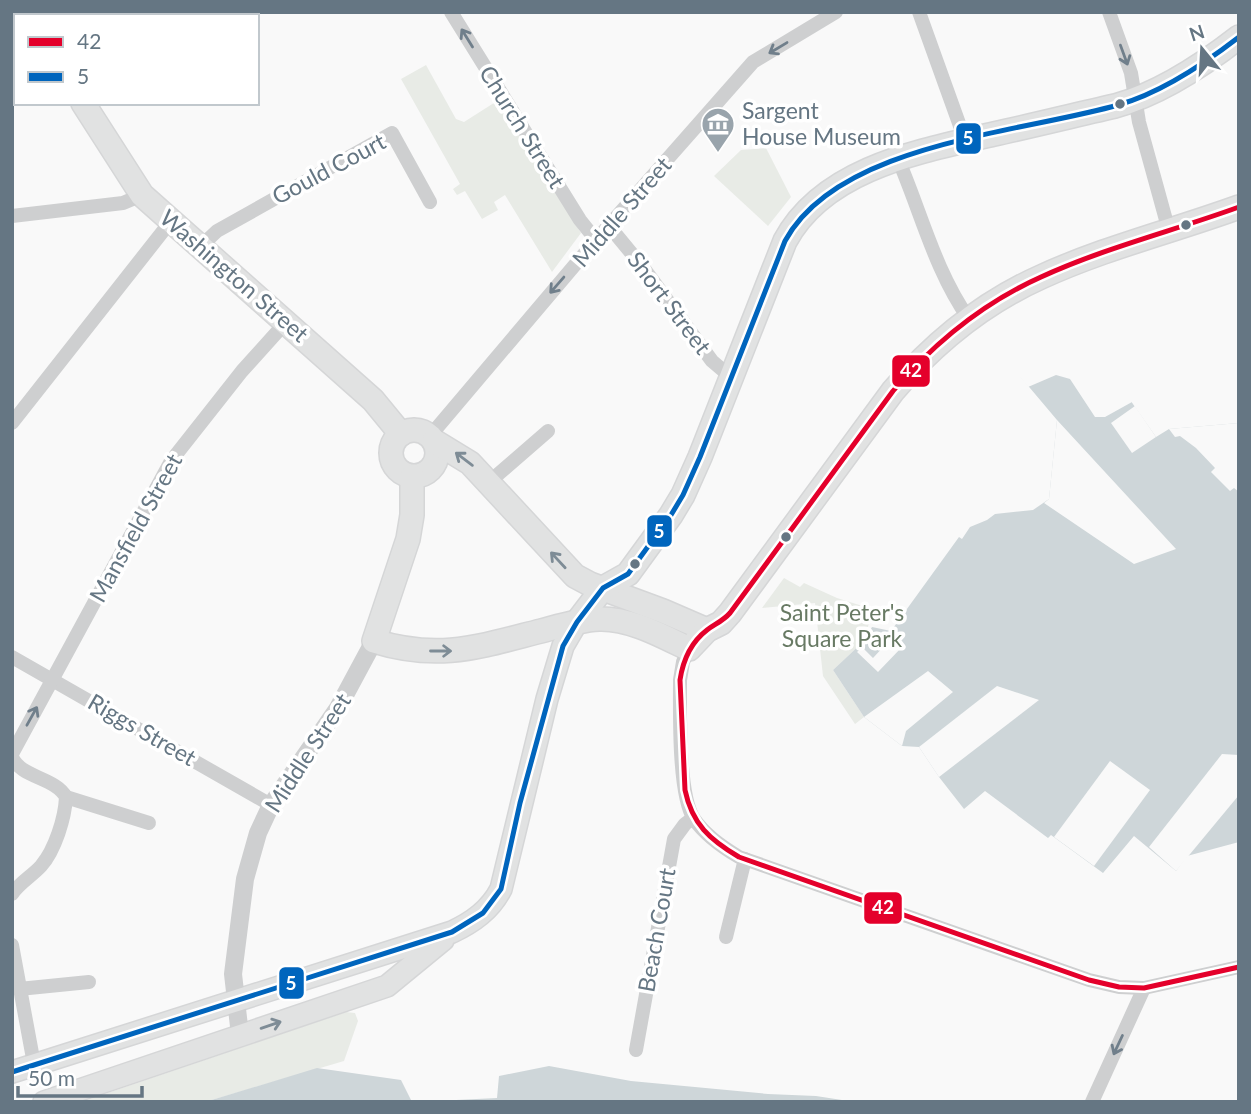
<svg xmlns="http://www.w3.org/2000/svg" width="1251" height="1114" font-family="Lato,sans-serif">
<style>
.green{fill:#e8ebe6}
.water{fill:#ced6d9}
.pier{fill:#f9f9f9}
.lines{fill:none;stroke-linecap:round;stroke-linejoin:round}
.secondary-casing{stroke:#d5d6d7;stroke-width:24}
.primary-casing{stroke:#d5d6d7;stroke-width:26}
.minor{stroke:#cecfd0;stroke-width:14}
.tertiary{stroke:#cecfd0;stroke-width:18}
.secondary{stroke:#e1e2e2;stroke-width:21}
.primary{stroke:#e1e2e2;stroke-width:23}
.bus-1-casing{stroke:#fff;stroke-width:10}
.bus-2-casing{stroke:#fff;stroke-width:10}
.bus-1{stroke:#e4002b;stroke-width:5}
.bus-2{stroke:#0065bd;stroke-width:5}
.oneway{stroke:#707f8b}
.oneway2{stroke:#7e8c96}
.bus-dot{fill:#657683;stroke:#fff;stroke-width:2.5}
.labels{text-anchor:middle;stroke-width:7;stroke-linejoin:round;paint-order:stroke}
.poi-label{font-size:23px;fill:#657683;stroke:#fff;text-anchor:start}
.street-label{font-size:23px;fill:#657683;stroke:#fff}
.park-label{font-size:23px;fill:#687a64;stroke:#fff}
.line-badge{stroke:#fff;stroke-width:2.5}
.badge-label{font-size:19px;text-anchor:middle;font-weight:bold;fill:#fff}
</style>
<rect width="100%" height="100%" fill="#f9f9f9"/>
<g class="green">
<polygon points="426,65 456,119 464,122 497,101 581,233 552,272 505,195 494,202 498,210 482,219 465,191 457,195 453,189 460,184 401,79"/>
<polygon points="766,148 791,197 768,226 714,176 741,150"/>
<polygon points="784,578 800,587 804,583 837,598 872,609 865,640 833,670 864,717 855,724 823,676 815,603 762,608"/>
<polygon points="346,1012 355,1013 358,1021 344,1061 205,1102 81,1102"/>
</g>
<g class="water">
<polygon points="1049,357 1101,403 1126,394 1156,437 1169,429 1239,423 1239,842 1187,856 1176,871 1134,836 1103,873 1051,835 1048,838 985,791 964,809 939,777 919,747 902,746 864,717 833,670 865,640 872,627 891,631 959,537 962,539 970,527 987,520 995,514 1033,510 1049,499 1057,420 1019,375"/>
<polygon points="549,1066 631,1081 768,1094 816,1096 855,1102 415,1102 497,1098 499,1076"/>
<polygon points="317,1068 401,1080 412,1102 205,1102"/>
</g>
<g class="pier">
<polygon points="1061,351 1070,354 1103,399 1127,391 1131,395 1132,402 1105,417 1095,417 1070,379 1056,375 1028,387 1016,372 1048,354"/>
<polygon points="1135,406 1156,437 1132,453 1111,423"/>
<polygon points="1057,420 1176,549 1134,564 1044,503 1049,499"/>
<polygon points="1239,423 1239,492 1234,488 1230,491 1211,472 1215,468 1196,448 1180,436 1175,437 1169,429"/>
<polygon points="897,642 902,647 878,672 857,652 862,647 873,658 886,644 891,648"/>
<polygon points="928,671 953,692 906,731 902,746 864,717"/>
<polygon points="997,686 1039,700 939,777 919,747"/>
<polygon points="1222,754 1239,755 1239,795 1176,871 1149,847"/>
<polygon points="1110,761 1150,790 1094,866 1054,837"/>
</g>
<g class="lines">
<defs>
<g id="secondary">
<path d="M 12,1072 L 452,932 C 473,922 490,910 501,889 L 547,699 L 563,646 L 577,622"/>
<polyline points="44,1102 387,986 443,940"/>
</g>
<g id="primary">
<polyline points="38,12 39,16"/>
<polyline points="83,103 142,195 373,400 401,434"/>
<circle cx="414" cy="453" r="23"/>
<polyline points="434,441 470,463 575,576 590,584 663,611 707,630"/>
<path d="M 412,477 L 412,515 L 408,539 L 374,641 C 439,661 478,647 541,631 C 560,626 579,620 599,619 C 630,618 662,636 689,649 L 707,630 L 721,623 L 730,613 L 893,391 C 934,343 983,303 1041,277 C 1104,248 1173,231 1239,207"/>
<path d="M 577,622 L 603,588 L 628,574 L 671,515 L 683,495 L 700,457 L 785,241 C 824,168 921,151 994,134 C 1035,125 1075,115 1115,106 C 1159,94 1203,65 1239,37"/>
</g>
</defs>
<use href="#secondary" class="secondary-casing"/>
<use href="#primary" class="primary-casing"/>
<g class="minor">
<polyline points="451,12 580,220 596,240"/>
<polyline points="919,12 965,140"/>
<polyline points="1109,12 1131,73 1139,122 1169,231"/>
<polyline points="12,25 16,24"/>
<path d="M 898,159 C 921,212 935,271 969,319"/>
<polyline points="12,216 123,203 142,195"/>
<polyline points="609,226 642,266 712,361 732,378"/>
<polyline points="201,246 217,231 392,133 430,202"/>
<polyline points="12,423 171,221"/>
<polyline points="430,436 596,240 753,62 836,12"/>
<polyline points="488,483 548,431"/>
<path d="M 689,649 L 683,662 L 680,680 C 680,711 678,795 694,819 C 705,835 722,847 739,857 L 1089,980 L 1119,987 L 1144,988 L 1239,967"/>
<polyline points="12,657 271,805"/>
<polyline points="12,754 171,461 242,371 287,321"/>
<path d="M 12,757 C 21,778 55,777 66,797 C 65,818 55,850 41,866 C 32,876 19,883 12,894"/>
<polyline points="66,797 149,823"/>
<polyline points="726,937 745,859"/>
<polyline points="12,945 34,1064"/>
<polyline points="19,989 89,982"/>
<polyline points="636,1050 674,839 685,824 693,818"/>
<polyline points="1092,1102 1144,988"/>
</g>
<polyline class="tertiary" points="240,1035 233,974 245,879 258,833 271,805 338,708 374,641"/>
<use href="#secondary" class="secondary"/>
<use href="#primary" class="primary"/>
<defs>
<path id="bus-1" d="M 1239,207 C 1173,231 1104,248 1041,277 C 983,303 934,343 893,391 L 730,613 C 723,621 715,624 707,630 C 690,643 683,660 680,680 L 685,790 C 692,824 710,840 739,857 L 1089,980 L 1119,987 L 1144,988 L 1239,967"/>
<path id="bus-2" d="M 12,1072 L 452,932 L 483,913 L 501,889 L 520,803 L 563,646 L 577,622 L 603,588 L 628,574 L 671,515 L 683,495 L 700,457 L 785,241 C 838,143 1021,133 1118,105 C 1161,93 1204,64 1239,37"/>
</defs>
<use href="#bus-1" class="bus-1-casing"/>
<use href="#bus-2" class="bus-2-casing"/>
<use href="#bus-1" class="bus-1"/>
<use href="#bus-2" class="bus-2"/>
</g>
<defs><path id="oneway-shaft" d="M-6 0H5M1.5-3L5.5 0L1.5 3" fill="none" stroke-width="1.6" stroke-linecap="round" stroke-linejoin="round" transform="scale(1.75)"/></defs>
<g class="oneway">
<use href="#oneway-shaft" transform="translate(467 38) rotate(-122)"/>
<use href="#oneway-shaft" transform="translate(778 48) rotate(149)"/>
<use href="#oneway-shaft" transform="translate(1124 55) rotate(70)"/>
<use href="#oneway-shaft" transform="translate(557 285) rotate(131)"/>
<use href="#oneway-shaft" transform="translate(32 716) rotate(-61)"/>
<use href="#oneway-shaft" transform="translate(1118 1045) rotate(115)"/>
</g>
<g class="oneway2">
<use href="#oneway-shaft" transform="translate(464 459) rotate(-143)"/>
<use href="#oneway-shaft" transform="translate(558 560) rotate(-133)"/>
<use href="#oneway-shaft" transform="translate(441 651)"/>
<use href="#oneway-shaft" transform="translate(271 1025) rotate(-19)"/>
</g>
<defs>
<symbol id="museum-pin" viewBox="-11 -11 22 30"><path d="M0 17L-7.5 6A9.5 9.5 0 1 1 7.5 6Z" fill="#99a4ac" stroke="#fff"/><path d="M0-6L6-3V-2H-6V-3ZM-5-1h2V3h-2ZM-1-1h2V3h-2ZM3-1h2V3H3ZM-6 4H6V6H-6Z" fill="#fff"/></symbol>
</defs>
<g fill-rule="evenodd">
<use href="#museum-pin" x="699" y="105" width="38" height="52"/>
</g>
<g class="bus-dot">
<circle cx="1120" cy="104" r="6"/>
<circle cx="1186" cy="225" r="6"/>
<circle cx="786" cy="537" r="6"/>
<circle cx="635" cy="564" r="6"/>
</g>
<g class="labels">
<g class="poi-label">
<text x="742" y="119">Sargent<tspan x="742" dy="26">House Museum</tspan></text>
</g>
<g class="street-label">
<text transform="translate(522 127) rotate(58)" y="8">Church Street</text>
<text transform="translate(329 169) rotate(-28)" y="8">Gould Court</text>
<text transform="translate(622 212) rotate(-49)" y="8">Middle Street</text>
<text transform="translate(234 276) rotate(41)" y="8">Washington Street</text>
<text transform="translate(669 303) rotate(53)" y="8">Short Street</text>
<text transform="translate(136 528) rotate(-61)" y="8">Mansfield Street</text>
<text transform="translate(142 730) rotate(30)" y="8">Riggs Street</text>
<text transform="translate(308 753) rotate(-57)" y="8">Middle Street</text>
<text transform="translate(657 930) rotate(-80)" y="8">Beach Court</text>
</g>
<g class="park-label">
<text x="842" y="621">Saint Peter's<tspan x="842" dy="26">Square Park</tspan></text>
</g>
</g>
<g class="line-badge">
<rect x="955" y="122" width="27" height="33" rx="7" fill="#0065bd"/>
<rect x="891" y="354" width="40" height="34" rx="7" fill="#e4002b"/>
<rect x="646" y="514" width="27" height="34" rx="7" fill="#0065bd"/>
<rect x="863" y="891" width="40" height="34" rx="7" fill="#e4002b"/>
<rect x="278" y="966" width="27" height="34" rx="7" fill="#0065bd"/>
</g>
<g class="badge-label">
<text x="968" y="145">5</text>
<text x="911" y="377">42</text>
<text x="659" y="538">5</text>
<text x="883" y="914">42</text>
<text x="291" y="990">5</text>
</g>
<rect width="1251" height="1114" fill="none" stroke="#657683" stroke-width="28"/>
<rect x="14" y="14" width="245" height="91" fill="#ffffff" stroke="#c1c8cd" stroke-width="2"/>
<rect x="28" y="37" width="35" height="10" fill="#e4002b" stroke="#c1c8cd" stroke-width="2"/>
<text x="77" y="49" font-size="21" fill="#657683">42</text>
<rect x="28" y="72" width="35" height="10" fill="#0065bd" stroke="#c1c8cd" stroke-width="2"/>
<text x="77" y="84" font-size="21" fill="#657683">5</text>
<g transform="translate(1202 49) rotate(342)" stroke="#ffffff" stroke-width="5" paint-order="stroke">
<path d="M0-5L12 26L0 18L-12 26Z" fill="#657683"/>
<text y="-10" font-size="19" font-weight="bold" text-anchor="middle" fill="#657683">N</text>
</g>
<path d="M18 1086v10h124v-10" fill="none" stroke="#657683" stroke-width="3.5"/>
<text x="28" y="1086" font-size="21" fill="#657683" stroke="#ffffff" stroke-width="5" paint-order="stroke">50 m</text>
</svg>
